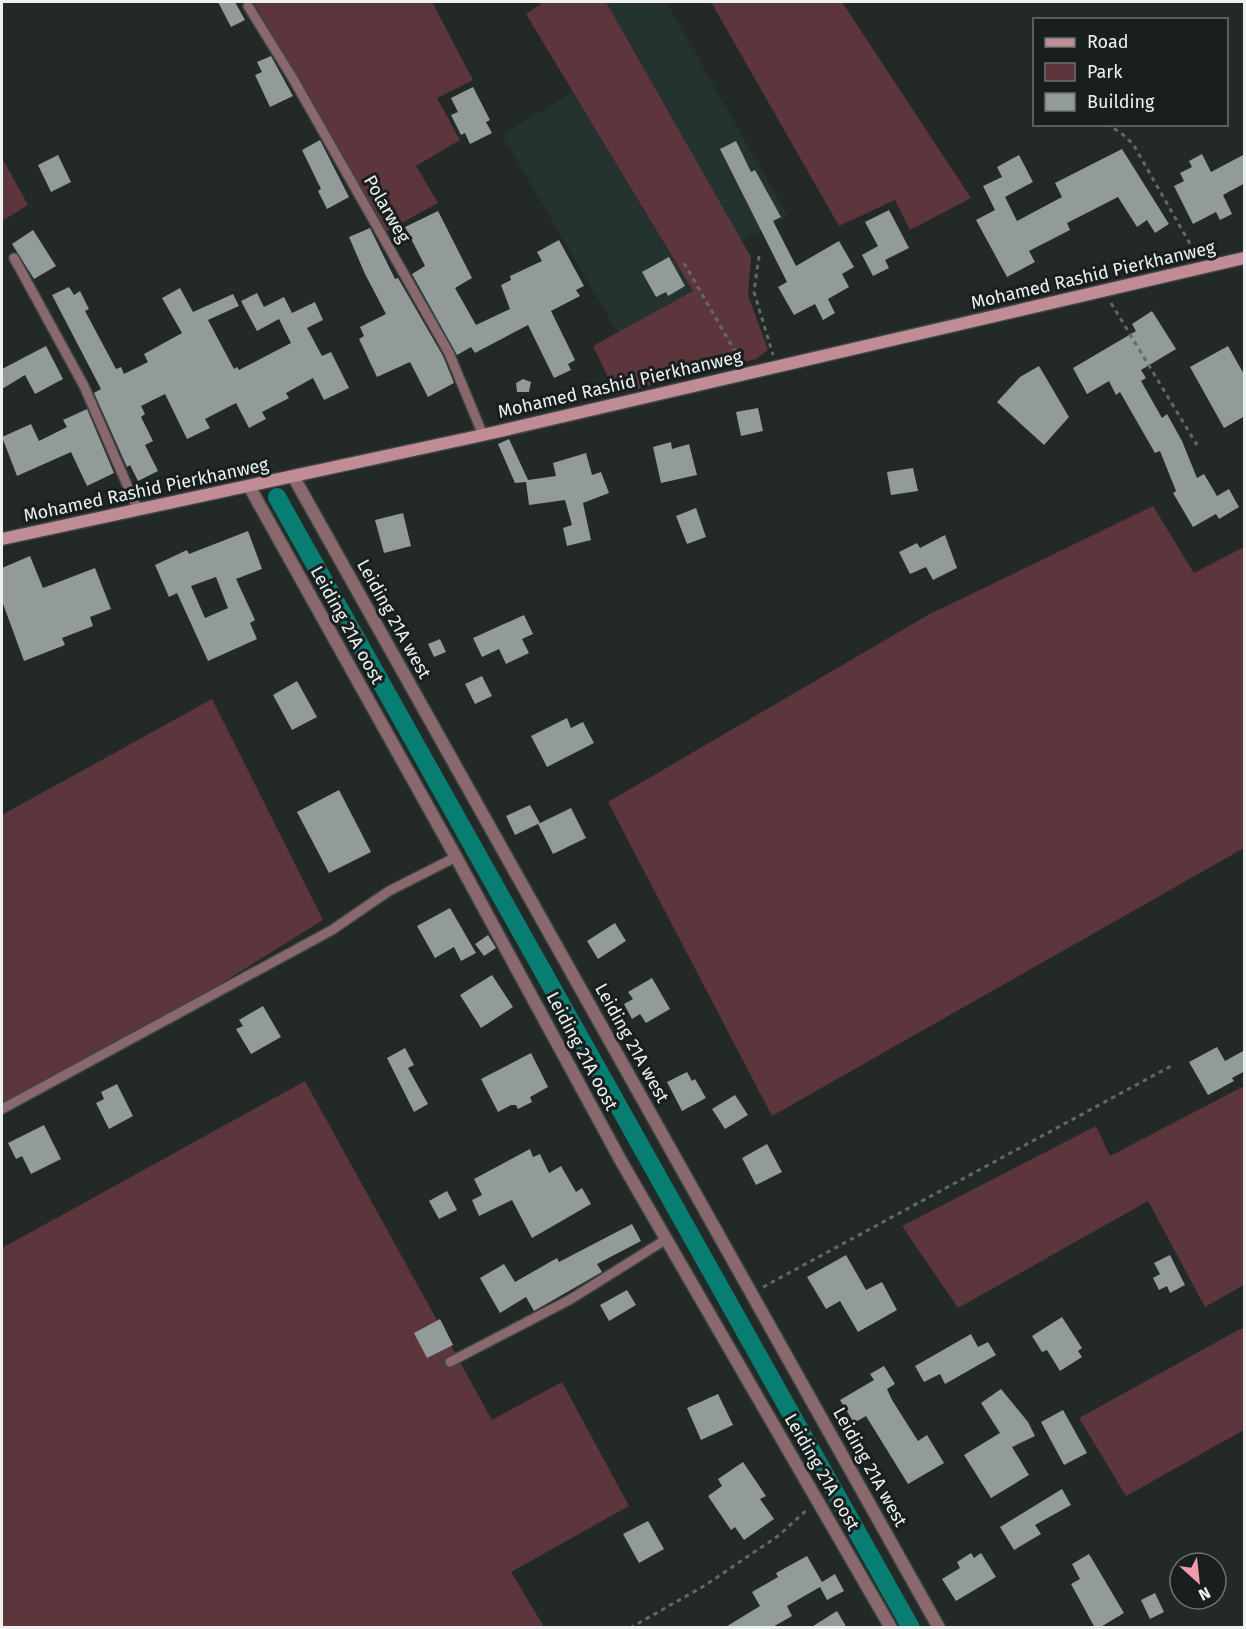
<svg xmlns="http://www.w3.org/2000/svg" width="1246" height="1629" font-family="'Fira Sans',sans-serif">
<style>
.built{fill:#243330}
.green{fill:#5d353d}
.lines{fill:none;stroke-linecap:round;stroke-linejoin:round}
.canal{stroke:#087d71;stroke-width:18}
.building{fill:#929b99;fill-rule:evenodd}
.lane-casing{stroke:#3e4543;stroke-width:12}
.street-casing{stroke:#3e4543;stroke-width:15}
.secondary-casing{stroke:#3e4543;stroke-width:15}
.path{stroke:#636967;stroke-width:3;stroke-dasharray:4.5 4.5;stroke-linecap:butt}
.lane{stroke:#89696e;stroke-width:9}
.street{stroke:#89696e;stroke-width:12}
.secondary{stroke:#c08d96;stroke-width:12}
.labels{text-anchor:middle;stroke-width:6;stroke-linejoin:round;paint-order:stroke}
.street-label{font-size:18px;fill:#edf1f1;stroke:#191f1e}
</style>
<rect width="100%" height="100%" fill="#222927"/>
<g class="built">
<polygon points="606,2 666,2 788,216 741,241"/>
<polygon points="573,92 693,292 618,333 502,135"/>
</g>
<g class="green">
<polygon points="253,2 432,2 473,80 437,98 460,140 416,166 438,203 385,232"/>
<polygon points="539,2 606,2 751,257 748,295 768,350 756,359 616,394 593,346 693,291 526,14 541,4"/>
<polygon points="711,2 842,2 971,198 910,230 895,200 839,226"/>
<polygon points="2,158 28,205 2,221"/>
<polygon points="1153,506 1194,573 1244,547 1244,848 772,1116 608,802 928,615"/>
<polygon points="212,699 323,920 190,1003 2,1104 2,815"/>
<polygon points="305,1081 492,1420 562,1382 629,1506 511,1572 544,1627 2,1627 2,1248"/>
<polygon points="1244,1086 1244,1285 1205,1307 1148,1201 958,1308 902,1226 1096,1126 1110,1156"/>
<polygon points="1244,1327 1244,1430 1126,1496 1079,1418"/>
</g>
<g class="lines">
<polyline class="canal" points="277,497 911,1628"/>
</g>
<g class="building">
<polygon points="218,2 235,2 245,20 231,27"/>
<polygon points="271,56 293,96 270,107 255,75 262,72 257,62"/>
<polygon points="473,87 490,120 486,122 492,133 470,144 465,133 461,135 451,115 458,112 451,98"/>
<polygon points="320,140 349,197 327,209 318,191 321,189 302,150"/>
<polygon points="736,141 751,172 755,170 781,217 773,221 796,266 839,241 854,267 842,274 849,287 828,299 835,313 823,320 815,304 794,315 778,287 787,282 784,276 720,149"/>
<polygon points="1122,149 1169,224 1155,233 1147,220 1137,227 1118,197 1067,223 1070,230 1029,251 1035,262 1007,277 976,220 995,210 983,186 1002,177 997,167 1019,155 1033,182 1005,197 1017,221 1062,197 1055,183"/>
<polygon points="1202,154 1211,172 1245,154 1245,183 1223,195 1232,214 1220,220 1216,212 1193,224 1174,186 1184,181 1180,173 1192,167 1189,161"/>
<polygon points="58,155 71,182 51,192 38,165"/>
<polygon points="889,210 909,248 885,260 889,268 873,276 862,255 878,246 865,222"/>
<polygon points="438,211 472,278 455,288 476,325 510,309 501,285 511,280 510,276 542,261 537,252 559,240 584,286 576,290 580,296 551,311 575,360 568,364 571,370 554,378 528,325 475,353 471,347 457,355 412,274 425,266 405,227"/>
<polygon points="370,228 395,279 398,278 443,356 454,383 428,397 410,362 377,377 359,339 364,336 360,327 386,314 365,274 349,237"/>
<polygon points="33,230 56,266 34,279 12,244"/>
<polygon points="669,257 685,286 668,296 666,292 656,297 642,272"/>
<polygon points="69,287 74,295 80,291 89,309 85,311 116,369 121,367 124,374 148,362 144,354 182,333 162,298 180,288 193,312 233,294 239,306 208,320 234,369 237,367 239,370 291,343 279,319 257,331 241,301 257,293 264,307 284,297 292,313 315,302 323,320 307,328 322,356 331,352 349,388 324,400 313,378 286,393 289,398 262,412 266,419 249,428 236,403 205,419 210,428 187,439 165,394 141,406 145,414 141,417 153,441 145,445 158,471 138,481 130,465 127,467 94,393 101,389 52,295"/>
<polygon points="1152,311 1176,349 1141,370 1146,378 1141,381 1162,418 1167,414 1182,441 1197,478 1204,474 1217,496 1229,489 1239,507 1219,519 1216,514 1193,527 1173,493 1176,491 1160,451 1155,453 1120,392 1116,395 1109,381 1087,394 1073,368 1136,331 1132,324"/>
<polygon points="46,346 63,379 35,394 25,375 2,389 2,369"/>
<polygon points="1228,346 1245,376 1245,416 1224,428 1190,367"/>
<polygon points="1039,366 1069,417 1044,445 997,402 1020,377"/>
<polygon points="523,379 531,382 529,392 517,392 516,383"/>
<polygon points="758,408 763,431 741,436 736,412"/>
<polygon points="87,409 114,473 87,486 71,452 17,476 2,437 31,424 39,441 67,427 63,420"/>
<polygon points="509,439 528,480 556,476 553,463 586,453 592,475 601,472 609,493 583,503 591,540 567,546 563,528 572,525 565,500 529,505 526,482 515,483 498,444"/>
<polygon points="671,442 672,449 689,444 697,475 661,483 653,447"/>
<polygon points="913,468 918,491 891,495 887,472"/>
<polygon points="696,508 706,537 687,544 676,516"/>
<polygon points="403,513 411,546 384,553 375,520"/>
<path d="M 248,531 L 262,569 L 236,579 L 255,620 L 250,623 L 257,639 L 208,661 L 177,593 L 169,597 L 155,565 L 187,550 L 189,554 ZM 216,577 L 228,608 L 205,618 L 191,586 Z"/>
<polygon points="945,535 957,568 933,580 926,567 910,574 899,552 917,543 920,548"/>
<polygon points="30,556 43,588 95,568 111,609 90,617 93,626 62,638 65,645 24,661 2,601 2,568"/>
<polygon points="524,615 533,634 522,639 529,653 506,664 499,649 482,657 473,638"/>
<polygon points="440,639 446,652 434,657 428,644"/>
<polygon points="482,676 492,696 475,704 465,684"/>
<polygon points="297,681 317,717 292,730 273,695"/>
<polygon points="567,718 571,728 583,722 594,743 547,767 531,736"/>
<polygon points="339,790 371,852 329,873 297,812"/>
<polygon points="530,805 540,823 515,835 506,816"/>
<polygon points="571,808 586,838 553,854 538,824"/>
<polygon points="450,908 476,953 461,961 454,947 435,958 417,926"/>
<polygon points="615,923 626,941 598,959 587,941"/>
<polygon points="488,935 496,948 484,956 475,944"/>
<polygon points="492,975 513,1007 481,1028 460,995"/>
<polygon points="652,978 670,1009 646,1023 640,1014 632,1019 624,1004 633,999 628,992"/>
<polygon points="263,1006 281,1037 251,1054 236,1029 243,1026 239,1020"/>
<polygon points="1217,1047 1225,1061 1245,1050 1245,1071 1232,1078 1234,1081 1208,1095 1189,1062"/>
<polygon points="405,1048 414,1065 408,1068 428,1104 414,1112 387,1058"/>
<polygon points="531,1053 548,1087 530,1097 532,1102 518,1109 516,1105 511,1105 498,1112 481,1079"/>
<polygon points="687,1072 692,1081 695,1079 706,1098 682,1111 667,1082"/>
<polygon points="117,1084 133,1116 109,1129 96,1103 104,1099 101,1092"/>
<polygon points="735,1095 748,1115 725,1129 712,1109"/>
<polygon points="44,1125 61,1159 31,1174 22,1156 16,1159 8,1143"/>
<polygon points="767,1144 782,1172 756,1185 742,1158"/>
<polygon points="530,1149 533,1157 540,1154 549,1173 561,1166 576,1192 582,1188 591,1204 532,1238 512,1200 479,1216 472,1200 482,1195 474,1179"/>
<polygon points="447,1191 457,1210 439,1219 429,1201"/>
<polygon points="632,1224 641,1241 597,1264 602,1272 534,1311 526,1297 500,1313 480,1278 504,1264 515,1282 557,1258 559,1262"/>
<polygon points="846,1255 866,1290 882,1282 897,1310 858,1332 840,1301 826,1309 807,1277"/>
<polygon points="1170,1255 1185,1285 1170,1293 1167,1286 1159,1290 1153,1278 1160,1274 1154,1263"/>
<polygon points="627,1290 636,1305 609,1321 600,1305"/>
<polygon points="1062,1317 1082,1348 1078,1351 1082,1357 1060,1371 1047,1350 1042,1352 1032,1336"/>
<polygon points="440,1319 453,1345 427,1358 414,1333"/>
<polygon points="971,1334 978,1347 988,1342 996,1355 945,1384 940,1374 924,1382 915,1366"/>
<polygon points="884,1366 895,1384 887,1389 892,1400 918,1441 927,1435 944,1463 908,1484 866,1416 854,1423 840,1400 874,1380 870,1374"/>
<polygon points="1001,1389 1028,1422 1035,1436 1012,1447 1029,1475 991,1498 964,1455 1000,1433 981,1403"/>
<polygon points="718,1394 733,1425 701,1440 687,1408"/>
<polygon points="1063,1410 1087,1453 1064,1465 1041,1422"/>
<polygon points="743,1462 766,1496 760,1499 774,1519 744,1540 735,1527 731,1530 708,1496 722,1486 718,1479"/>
<polygon points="1062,1489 1071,1505 1035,1525 1041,1534 1014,1550 1000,1527"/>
<polygon points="648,1521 664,1549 639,1563 623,1534"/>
<polygon points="971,1553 974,1558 981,1553 996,1577 956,1601 942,1579 960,1568 957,1562"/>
<polygon points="1089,1554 1124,1613 1099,1628 1095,1628 1071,1584 1080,1579 1072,1564"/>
<polygon points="807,1556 822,1582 835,1574 844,1591 827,1600 820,1587 787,1606 792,1616 771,1628 724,1628 760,1606 752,1592 778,1577 776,1573"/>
<polygon points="1155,1593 1164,1612 1150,1619 1141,1600"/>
<polygon points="837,1611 847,1628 810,1628"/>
</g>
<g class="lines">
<defs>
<g id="lane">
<polyline points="248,6 292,77 449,353 483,435"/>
<polyline points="14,258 84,386 138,510"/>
<polyline points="2,1109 332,930 389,891 456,857"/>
<polyline points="450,1362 571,1299 665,1240"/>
</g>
<g id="street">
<polyline points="293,476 939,1628"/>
<polyline points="249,486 456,857 621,1161 891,1628"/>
</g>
<polyline id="secondary" points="2,539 483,435 1244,258"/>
</defs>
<use href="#lane" class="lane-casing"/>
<use href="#street" class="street-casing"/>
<use href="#secondary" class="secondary-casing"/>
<g class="path">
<polyline points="1106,124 1120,132 1133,144 1189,242 1194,256"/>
<polyline points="759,256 754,292 773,355"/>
<polyline points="684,263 740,360"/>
<polyline points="1111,303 1197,445"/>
<polyline points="763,1287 1173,1065"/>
<polyline points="630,1628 704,1586 778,1536 808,1509"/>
</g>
<use href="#lane" class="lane"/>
<use href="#street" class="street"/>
<use href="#secondary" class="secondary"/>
</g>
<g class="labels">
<g class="street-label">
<text transform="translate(387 209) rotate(60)" y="6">Polarweg</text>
<text transform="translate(1093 275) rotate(-13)" y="6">Mohamed Rashid Pierkhanweg</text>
<text transform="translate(620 384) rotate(-13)" y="6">Mohamed Rashid Pierkhanweg</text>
<text transform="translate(146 490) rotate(-12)" y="6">Mohamed Rashid Pierkhanweg</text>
<text transform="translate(394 619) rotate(61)" y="6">Leiding 21A west</text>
<text transform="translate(347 625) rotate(61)" y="6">Leiding 21A oost</text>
<text transform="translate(632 1043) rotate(61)" y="6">Leiding 21A west</text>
<text transform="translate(582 1051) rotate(62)" y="6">Leiding 21A oost</text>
<text transform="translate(870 1467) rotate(61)" y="6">Leiding 21A west</text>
<text transform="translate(822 1472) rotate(60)" y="6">Leiding 21A oost</text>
</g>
</g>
<rect width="1246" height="1629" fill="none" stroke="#edf1f1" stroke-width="6"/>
<rect x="1033" y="18" width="195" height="108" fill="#191f1e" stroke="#6e7372" stroke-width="1.5"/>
<rect x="1045" y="38" width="30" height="9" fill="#c08d96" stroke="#6e7372" stroke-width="1.5"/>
<text x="1087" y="48" font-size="18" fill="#edf1f1">Road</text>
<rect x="1045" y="63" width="30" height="18" fill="#5d353d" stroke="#6e7372" stroke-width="1.5"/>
<text x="1087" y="78" font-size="18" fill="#edf1f1">Park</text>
<rect x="1045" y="93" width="30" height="18" fill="#929b99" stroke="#6e7372" stroke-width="1.5"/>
<text x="1087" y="108" font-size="18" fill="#edf1f1">Building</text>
<g transform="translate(1198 1581) rotate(153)"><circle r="28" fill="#191f1e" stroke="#6e7372" stroke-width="1.5"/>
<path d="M0-4.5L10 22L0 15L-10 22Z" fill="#f39aab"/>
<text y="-9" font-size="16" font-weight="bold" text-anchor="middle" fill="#edf1f1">N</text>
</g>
</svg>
